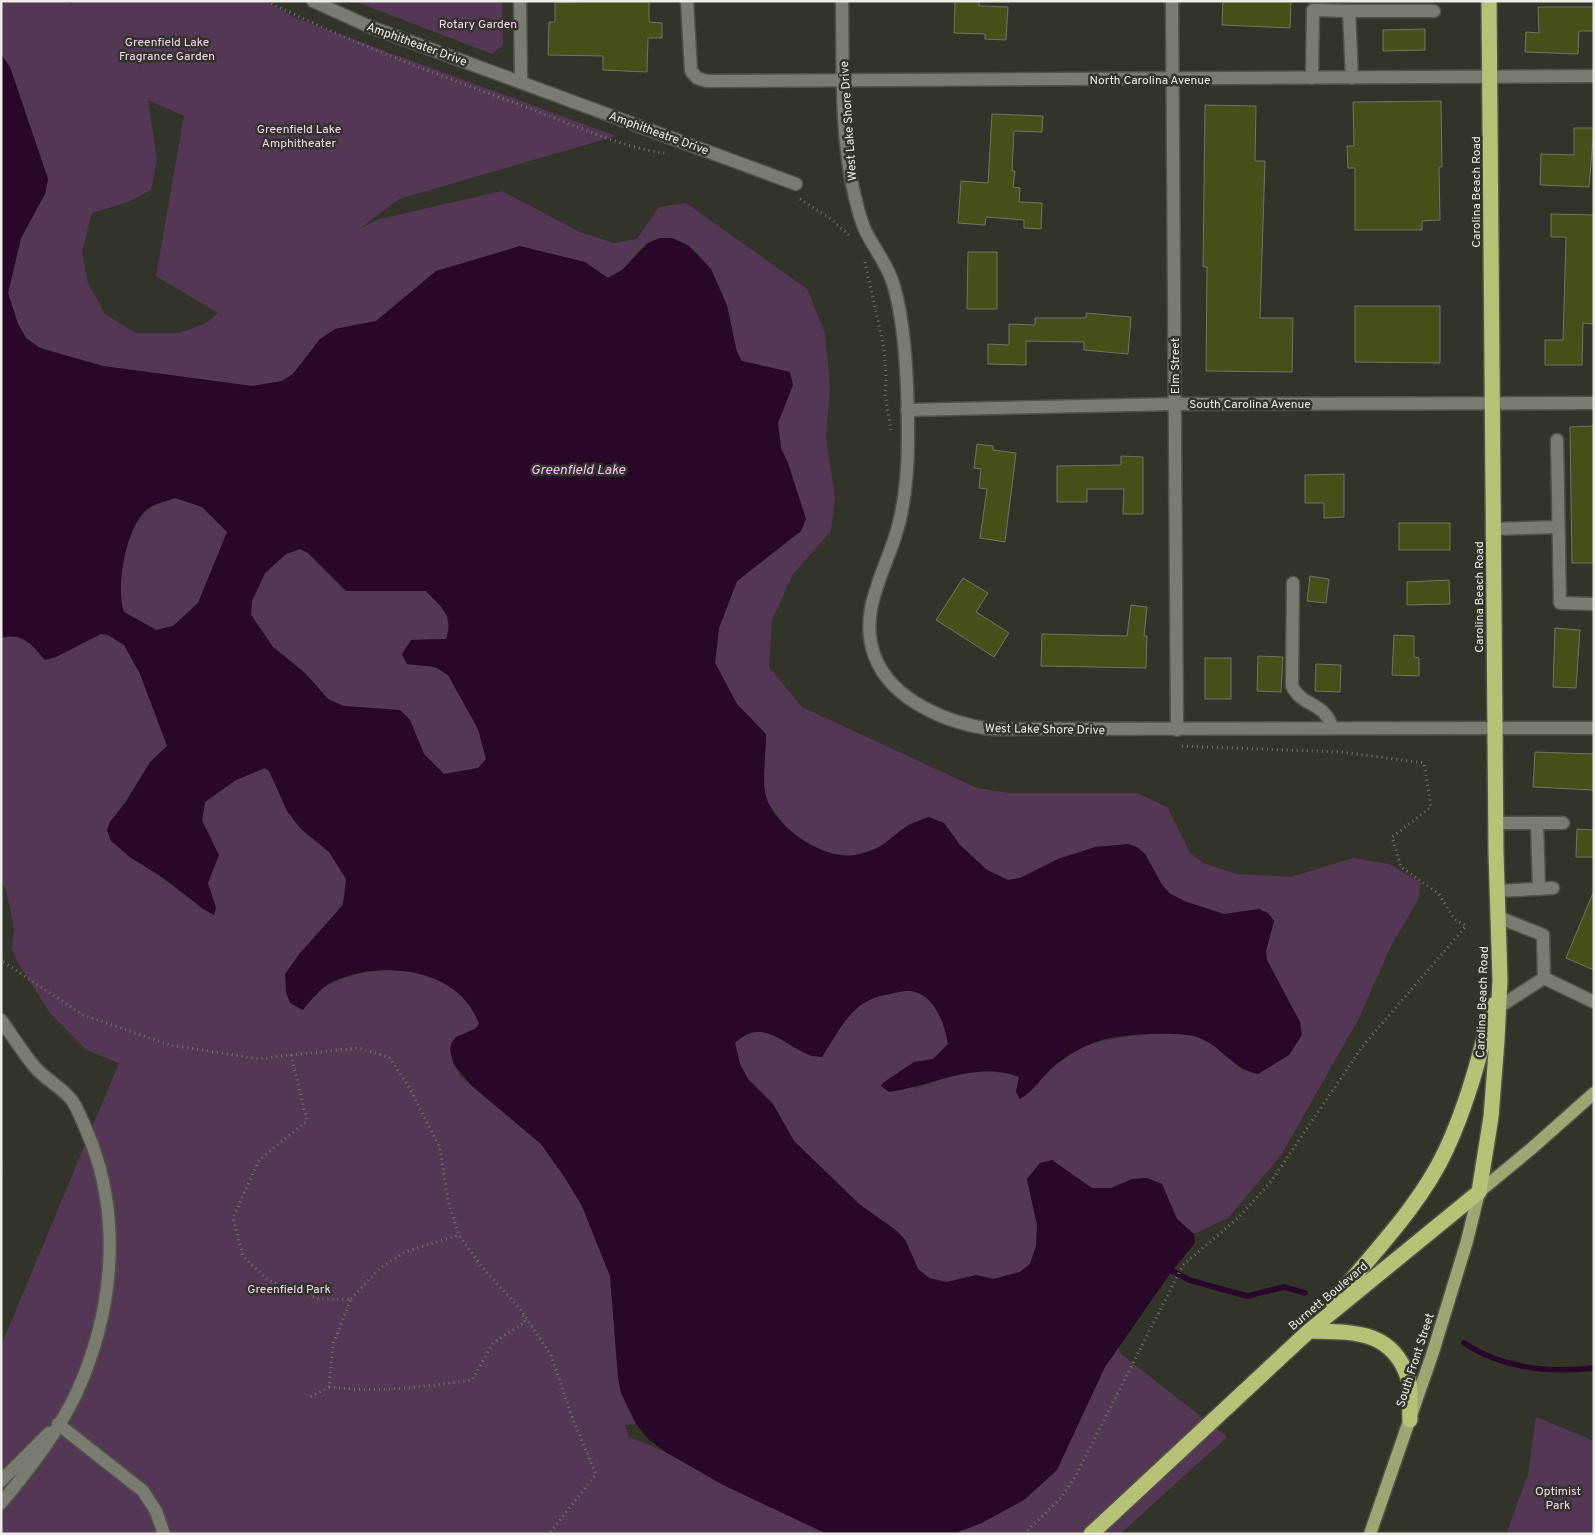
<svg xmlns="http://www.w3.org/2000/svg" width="1595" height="1535" font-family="Overpass,sans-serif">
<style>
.green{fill:#543754;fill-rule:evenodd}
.water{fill:#290729;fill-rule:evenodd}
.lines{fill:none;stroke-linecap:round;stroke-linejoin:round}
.stream{stroke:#290729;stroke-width:5.5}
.building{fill:#484e18;stroke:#717368}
.minor-casing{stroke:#51524a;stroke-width:15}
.major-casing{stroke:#51524a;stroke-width:15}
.highway-casing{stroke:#51524a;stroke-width:18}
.path{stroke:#74756d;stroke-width:3;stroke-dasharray:1 4;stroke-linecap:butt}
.minor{stroke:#7a7c71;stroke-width:12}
.major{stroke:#9fa674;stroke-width:12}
.highway{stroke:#b7c276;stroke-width:15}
.labels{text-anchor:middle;stroke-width:5;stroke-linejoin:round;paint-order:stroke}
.park-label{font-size:12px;fill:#f9d4f8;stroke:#32342a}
.street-label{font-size:12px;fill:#ecede7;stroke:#32342a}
.water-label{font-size:14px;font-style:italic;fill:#fec0fd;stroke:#32342a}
</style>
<rect width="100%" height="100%" fill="#32342a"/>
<g class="green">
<path d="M 1,1 L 70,1 L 72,6 L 71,1 L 267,1 L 295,18 L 616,136 L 399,199 L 359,229 L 380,219 L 502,191 L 580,232 L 614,243 L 637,239 L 659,207 L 686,203 L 807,289 L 825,333 L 830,386 L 826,439 L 835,496 L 831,531 L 793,574 L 772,620 L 769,667 L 802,707 L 977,788 L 1010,793 L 1137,793 L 1167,807 L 1190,853 L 1203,863 L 1237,874 L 1291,877 L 1353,858 L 1389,864 L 1421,883 L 1418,900 L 1391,946 L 1358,1020 L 1281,1155 L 1228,1218 L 1194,1234 L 1177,1219 L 1162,1184 L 1132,1179 L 1111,1188 L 1092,1188 L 1052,1160 L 1027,1179 L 1037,1225 L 1036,1246 L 1030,1264 L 1020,1272 L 993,1279 L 976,1275 L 947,1282 L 929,1278 L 918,1269 L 906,1241 L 897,1231 L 859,1204 L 794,1141 L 773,1104 L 748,1079 L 740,1064 L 735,1043 C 767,1013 789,1054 822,1057 C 832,1042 841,1024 853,1012 C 863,1001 876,996 890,994 C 896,993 904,990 910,991 C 934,993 945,1024 948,1044 L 934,1059 L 914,1062 L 914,1089 C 948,1076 984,1064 1019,1077 L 1016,1092 L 1020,1099 C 1035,1090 1042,1074 1056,1065 C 1065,1059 1075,1051 1085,1046 C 1109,1037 1175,1028 1198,1037 C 1216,1044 1230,1059 1244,1071 L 1300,1022 L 1267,960 L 1266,951 L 1274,921 L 1259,909 L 1224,914 L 1184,901 L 1169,893 L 1161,883 L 1145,854 L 1058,859 L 1020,878 L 1008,880 L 987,870 L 960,845 L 944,823 L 909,825 L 884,846 L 853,856 L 821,852 L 787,829 L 767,801 L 764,790 L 766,735 L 737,704 L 715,663 L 719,628 L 737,581 L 800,531 L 788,463 L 781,448 L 778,423 L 793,385 L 790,372 L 742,361 C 731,344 733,324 727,306 C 717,275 688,222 648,243 C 639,248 632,261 624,268 C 620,272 613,275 608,278 L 585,262 L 436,271 L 376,321 L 335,329 L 320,339 L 293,374 L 282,381 L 252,386 L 103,366 L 40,348 L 26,338 L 18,324 L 8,293 L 21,238 L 45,194 L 48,179 L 10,67 L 1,54 ZM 148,100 L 184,116 L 156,276 L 218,313 L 206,323 L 180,333 L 136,333 L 105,314 L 88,283 L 82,252 L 92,213 L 128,202 L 151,190 L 157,160 Z"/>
<polygon points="354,1 502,1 503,45 492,54"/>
<path d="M 175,498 L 202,507 L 227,532 L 198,603 L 173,626 L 156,630 L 124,612 C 115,588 126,523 150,508 C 157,503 167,501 175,498 Z"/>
<path d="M 300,549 L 308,553 L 346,591 L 426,591 C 442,608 454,615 446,639 L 411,640 L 407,664 L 435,667 L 448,675 L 478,729 L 486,759 L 478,768 L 444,774 L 424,754 L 410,720 L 400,710 L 343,706 L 328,699 L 305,673 L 273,647 L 251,615 L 252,601 L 265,573 L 286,554 Z"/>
<path d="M 101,634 C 109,635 117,638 122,643 C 135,656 165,727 167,746 C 143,768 130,797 110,822 L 111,841 L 188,897 L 212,839 L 202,821 L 205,802 L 237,779 L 265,768 L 269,771 C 280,791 285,812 301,829 C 309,837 319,843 328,851 C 363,885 342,908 316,936 L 325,987 C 374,958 458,964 479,1024 L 475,1029 L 468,1031 L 452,1059 L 460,1076 L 472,1086 L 541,1144 L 565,1178 L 582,1206 L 610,1276 L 618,1377 L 621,1393 L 636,1424 L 625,1425 L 629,1437 L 777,1498 L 1097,1290 L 1121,1354 L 1227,1437 L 1120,1534 L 1,1534 L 1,1346 L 119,1063 L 86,1050 L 50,1013 L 18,963 L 12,948 L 14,928 L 6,890 L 1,880 L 1,638 C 23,632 32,645 45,659 Z"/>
<polygon points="1536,1417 1594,1441 1594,1534 1506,1534 1528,1475"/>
</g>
<path class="water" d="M 1,54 L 10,67 L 48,179 L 45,194 L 21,238 L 8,293 L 18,324 L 26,338 L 40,348 L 103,366 L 252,386 L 282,381 L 293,374 L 320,339 L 335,329 L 376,321 L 436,271 L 520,246 L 585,262 L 608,278 L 622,270 L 648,243 L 660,238 L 672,238 L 689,246 L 711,269 L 727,306 L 737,352 L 742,361 L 790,372 L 793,385 L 778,423 L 781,448 L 788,463 L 806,519 L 801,531 L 737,581 L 719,628 L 715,663 L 737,704 L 766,734 C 766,753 762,774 765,792 C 770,824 823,861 855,855 C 882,850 887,840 907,826 C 913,822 922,820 929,817 L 944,823 L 960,845 L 987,870 L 1008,880 L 1020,878 L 1058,859 L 1095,847 L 1128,844 L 1137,847 L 1145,854 L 1161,883 L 1169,893 L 1184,901 L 1224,914 L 1259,909 L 1268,913 L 1274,921 L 1266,951 L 1267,960 L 1300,1022 L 1302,1035 L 1289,1055 L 1258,1074 C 1232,1069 1221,1045 1197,1037 C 1180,1031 1120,1034 1102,1040 C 1085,1045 1066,1055 1053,1067 C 1041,1078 1034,1091 1020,1099 L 1016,1092 L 1019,1077 C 975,1060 933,1086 889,1092 L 881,1086 L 884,1082 L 914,1062 L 933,1059 L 948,1044 C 945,1024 934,993 910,991 C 904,990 896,993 890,994 C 876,996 863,1001 853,1012 C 841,1024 832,1042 822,1057 C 817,1056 811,1057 807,1054 C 781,1043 762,1017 735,1043 L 740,1064 L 748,1079 L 773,1104 L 794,1141 L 859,1204 L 897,1231 L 906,1241 L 918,1269 L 929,1278 L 947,1282 L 976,1275 L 993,1279 L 1020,1272 L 1030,1264 L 1036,1246 L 1037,1225 L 1027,1179 L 1040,1163 L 1052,1160 L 1092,1188 L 1111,1188 L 1132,1179 L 1147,1178 L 1162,1184 L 1177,1219 L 1194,1234 L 1195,1243 L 1172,1271 L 1105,1367 L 1057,1470 L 1024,1500 L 982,1523 L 953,1534 L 827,1534 L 725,1486 L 667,1453 L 648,1439 L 636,1424 L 621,1393 L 618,1377 L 610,1276 L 582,1206 L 565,1178 L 541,1144 L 472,1086 L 454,1065 L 450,1050 L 452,1042 L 456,1037 L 475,1029 L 479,1024 C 460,968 382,959 334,981 C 321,987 312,999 303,1010 L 290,1003 L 286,992 L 285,974 L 300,953 L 343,905 L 346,879 L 329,852 L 300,828 L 287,811 L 269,771 L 265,768 L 236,780 L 205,802 L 202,821 L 219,855 L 208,883 L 216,908 L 214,915 L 203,909 L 165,879 L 131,858 L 111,841 L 107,830 L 110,822 L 126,802 L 150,762 L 167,746 L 140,674 L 124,645 L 108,635 L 101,634 L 56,657 L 45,660 C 32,645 23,632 1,638 ZM 175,498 L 202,507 L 227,532 L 198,603 L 173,626 L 156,630 L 124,612 C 115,588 126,523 149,508 C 156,503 167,501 175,498 ZM 300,549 L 308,553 L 346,591 L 426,591 C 442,608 454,615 446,639 L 411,640 L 402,654 L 407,664 L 435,667 L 448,675 L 478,729 L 486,759 L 478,768 L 444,774 L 424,754 L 410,720 L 400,710 L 344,706 L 328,699 L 305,673 L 273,647 L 251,615 L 252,601 L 265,573 L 286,554 Z"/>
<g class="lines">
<g class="stream">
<polyline points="1167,1268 1189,1280 1247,1296 1284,1287 1305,1293"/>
<path d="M 1464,1343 C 1502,1368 1549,1373 1594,1368"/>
</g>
</g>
<g class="building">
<polygon points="649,1 649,22 662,23 662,38 648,38 647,72 603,70 603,56 548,55 549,22 555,22 555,2"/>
<polygon points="955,1 979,1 979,6 1008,7 1006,40 985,39 985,34 954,33"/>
<polygon points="1223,1 1291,1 1290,28 1222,25"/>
<polygon points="1538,7 1594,7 1594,31 1579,31 1578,54 1525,52 1526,32 1539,33"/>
<polygon points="1425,29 1425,50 1383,51 1383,30"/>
<polygon points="1441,101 1442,167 1439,167 1440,220 1422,221 1422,230 1355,230 1355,168 1348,168 1347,146 1354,146 1353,102"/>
<polygon points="1205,105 1256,106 1255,161 1265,161 1260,318 1293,318 1292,372 1206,371 1207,267 1203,267"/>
<polygon points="992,114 1043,116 1042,132 1014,131 1012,171 1015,171 1013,187 1020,188 1019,202 1042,203 1041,229 1024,228 1024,220 986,217 985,225 958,223 961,181 988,183"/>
<polygon points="1574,128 1594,128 1589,187 1540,185 1541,154 1574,155"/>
<polygon points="1551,214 1594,215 1594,324 1583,323 1582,365 1545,365 1545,340 1563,340 1566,237 1551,237"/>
<polygon points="968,252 997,252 997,309 967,309"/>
<polygon points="1355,306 1440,306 1440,363 1355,362"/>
<polygon points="1086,313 1131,317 1128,354 1084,350 1084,342 1026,341 1026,365 988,364 988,344 1009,345 1009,324 1035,325 1035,318 1086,318"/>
<polygon points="1594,426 1594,563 1572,563 1570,427"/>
<polygon points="977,444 993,446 993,450 1016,453 1005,542 980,538 987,489 979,488 981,469 974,468"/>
<polygon points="1121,456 1143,457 1143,514 1123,514 1124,489 1087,489 1087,502 1057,502 1057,466 1121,465"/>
<polygon points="1344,474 1344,517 1324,518 1324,503 1305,503 1305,475"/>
<rect x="1399" y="523" width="51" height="27"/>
<polygon points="1310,576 1329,579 1326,603 1307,601"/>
<polygon points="963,578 988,593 976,612 1009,633 994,657 936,620"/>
<polygon points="1449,580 1450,604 1407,605 1407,582"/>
<polygon points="1131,605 1147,607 1144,636 1147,636 1146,668 1041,666 1042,634 1127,636"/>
<polygon points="1555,628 1580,630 1576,688 1553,687"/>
<polygon points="1394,635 1414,636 1414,657 1419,658 1419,676 1392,675"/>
<polygon points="1258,656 1283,657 1281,692 1257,691"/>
<rect x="1205" y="658" width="26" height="41"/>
<polygon points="1316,664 1341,665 1340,692 1315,691"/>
<polygon points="1535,752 1594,754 1594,790 1533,787"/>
<polygon points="1577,829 1594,830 1594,857 1576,857"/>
<polygon points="1593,893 1594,893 1594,970 1566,958"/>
</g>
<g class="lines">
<defs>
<g id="minor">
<polyline points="313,1 368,26 796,184"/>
<polyline points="520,1 521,82"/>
<polyline points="687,1 691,71 697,78 707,81 1594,76"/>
<path d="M 842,1 C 843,63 840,133 854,193 C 857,206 860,220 866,232 C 875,250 887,264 893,283 C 906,325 908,394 908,438 C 908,465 906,493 900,519 C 890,566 856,608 875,657 C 892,701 949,724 992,729 L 1594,728"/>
<polyline points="1172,1 1177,730"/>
<polyline points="1349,11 1434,11"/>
<polyline points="1312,78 1313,10 1349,11 1352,78"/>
<polyline points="907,410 1176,404 1594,403"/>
<polyline points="1557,440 1560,603 1594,604"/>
<polyline points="1493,529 1558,527"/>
<path d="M 1293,583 L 1292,686 C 1303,708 1324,701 1332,727"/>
<polyline points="1496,823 1563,823"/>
<polyline points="1537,823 1539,889"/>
<polyline points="1497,891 1553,888"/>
<polyline points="1498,917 1543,935 1544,978"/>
<polyline points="1499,1007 1544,978 1594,1002"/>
<path d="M 1,1020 C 12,1035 22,1052 34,1066 C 45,1080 64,1088 73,1102 C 81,1115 86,1130 92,1144 C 122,1225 112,1316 76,1394 C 57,1434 29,1470 1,1503"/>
<polyline points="58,1424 143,1491 156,1511 164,1534"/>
<polyline points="1,1481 49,1433"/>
</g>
<polyline id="major" points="1370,1534 1433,1352 1467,1241 1479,1192 1531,1149 1594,1093"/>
<g id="highway">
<path d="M 1333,1302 C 1372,1254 1420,1206 1446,1150 C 1468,1103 1480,1054 1493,1005"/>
<path d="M 1309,1331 C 1351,1332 1392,1329 1408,1378 C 1412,1390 1409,1407 1410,1420"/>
<polyline points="1091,1534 1309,1331 1479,1192 1491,1117 1497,1040 1500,980 1496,853 1489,1"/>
</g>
</defs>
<use href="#minor" class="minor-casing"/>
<use href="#major" class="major-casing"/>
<use href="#highway" class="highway-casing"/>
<g class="path">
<path d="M 267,1 C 352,44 442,76 531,109 C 571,124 623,148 665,153"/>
<polyline points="800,199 831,219 851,237"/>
<polyline points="865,262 884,348 886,379 885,394 891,430"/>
<polyline points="1,958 2,961 83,1015 170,1045 258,1059 291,1055 307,1121 259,1160 233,1218 243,1256 268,1280 319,1299 351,1299 333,1344 329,1387 308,1398"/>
<polyline points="291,1055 358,1048 389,1057 409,1087 440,1148 448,1201 459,1235 481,1266 520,1309 551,1355 573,1420 596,1474 549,1534"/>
<polyline points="1,1162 1,1176"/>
<polyline points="351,1299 379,1269 405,1252 459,1235"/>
<path d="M 329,1387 C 381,1393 421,1387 472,1380 L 493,1343 L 525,1322 L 522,1314"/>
<polyline points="1024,1534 1061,1498 1075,1477 1183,1265 1239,1217 1270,1183 1362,1047 1466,926 1454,919 1439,894 1401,867 1392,837 1431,807 1424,763 1341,752 1179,746"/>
</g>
<use href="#minor" class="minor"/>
<use href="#major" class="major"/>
<use href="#highway" class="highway"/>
</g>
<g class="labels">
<g class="park-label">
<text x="478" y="28">Rotary Garden</text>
<text x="167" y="46">Greenfield Lake<tspan x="167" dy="14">Fragrance Garden</tspan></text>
<text x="299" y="133">Greenfield Lake<tspan x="299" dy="14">Amphitheater</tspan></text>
<text x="289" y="1293">Greenfield Park</text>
<text x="1558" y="1495">Optimist<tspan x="1558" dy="14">Park</tspan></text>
</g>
<g class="street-label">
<text transform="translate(417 44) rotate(20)" y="4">Amphitheater Drive</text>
<text x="1150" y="84">North Carolina Avenue</text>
<text transform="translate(848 121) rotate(-94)" y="4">West Lake Shore Drive</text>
<text transform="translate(659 133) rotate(20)" y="4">Amphitheatre Drive</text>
<text transform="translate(1476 192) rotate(-90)" y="4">Carolina Beach Road</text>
<text transform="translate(1175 366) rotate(-90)" y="4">Elm Street</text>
<text x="1250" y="408">South Carolina Avenue</text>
<text transform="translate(1479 597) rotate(-90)" y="4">Carolina Beach Road</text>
<text transform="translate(1045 729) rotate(1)" y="4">West Lake Shore Drive</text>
<text transform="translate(1482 1002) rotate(-88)" y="4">Carolina Beach Road</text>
<text transform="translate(1328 1296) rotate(-40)" y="4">Burnett Boulevard</text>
<text transform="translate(1415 1360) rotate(-72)" y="4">South Front Street</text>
</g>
<g class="water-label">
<text x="578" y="474">Greenfield Lake</text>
</g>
</g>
<rect width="1595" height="1535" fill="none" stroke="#ecede7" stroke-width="5"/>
</svg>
